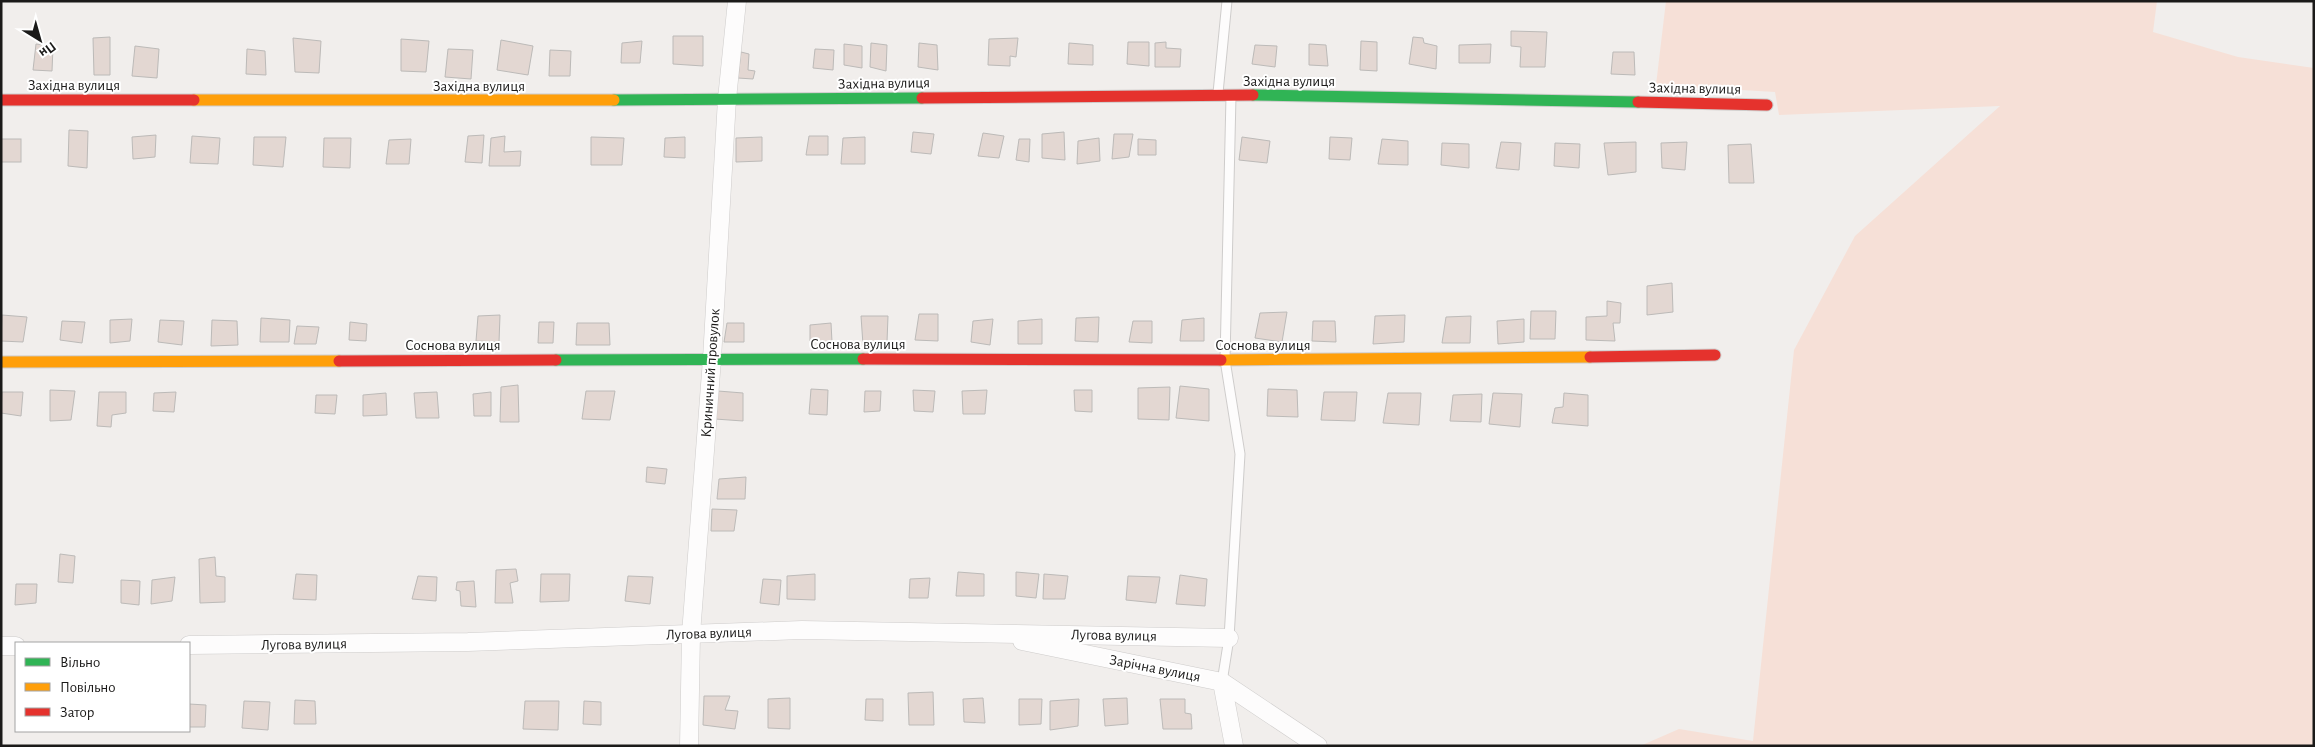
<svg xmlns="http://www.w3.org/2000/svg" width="2315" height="747" font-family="'Alegreya Sans',sans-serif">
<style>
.green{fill:#f6e0d7}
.building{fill:#e3d7d2;stroke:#bcbab8}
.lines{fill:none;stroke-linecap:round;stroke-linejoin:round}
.lane-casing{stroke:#cecccb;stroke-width:11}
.street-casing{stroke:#cecccb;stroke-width:19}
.fast-casing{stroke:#cecccb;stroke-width:13}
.slow-casing{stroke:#cecccb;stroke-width:13}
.jam-casing{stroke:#cecccb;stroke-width:13}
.lane{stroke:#fdfcfc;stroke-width:9}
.street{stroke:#fdfcfc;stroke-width:18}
.fast{stroke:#30b455;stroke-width:11}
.slow{stroke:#ff9f0a;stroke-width:11}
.jam{stroke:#e5322d;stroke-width:11}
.labels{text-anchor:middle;stroke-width:4;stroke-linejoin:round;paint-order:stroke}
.street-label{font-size:15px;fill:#1b1a19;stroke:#fff}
</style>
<rect width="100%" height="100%" fill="#f1eeec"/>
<polygon class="green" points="1666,1 2157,1 2153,32 2238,57 2314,68 2314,746 1640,746 1679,729 1753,741 1794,350 1855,236 2000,106 1779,115 1775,92 1656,85"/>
<g class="building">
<polygon points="1511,31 1547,32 1545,67 1520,67 1521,47 1511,46"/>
<polygon points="673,36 703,36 703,66 673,64"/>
<polygon points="110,37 110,75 94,75 93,38"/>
<polygon points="1413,37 1423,38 1424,43 1437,46 1436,69 1409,64"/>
<polygon points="293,38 321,41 319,73 295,72"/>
<polygon points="1018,38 1016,57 1010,56 1010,66 988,65 989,39"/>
<polygon points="401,39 429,41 426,72 401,71"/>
<polygon points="501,40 533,46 528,75 497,70"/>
<polygon points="642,41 640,63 621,63 622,43"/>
<polygon points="1361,41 1377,42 1377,71 1360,70"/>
<polygon points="1128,42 1149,42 1149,66 1127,64"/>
<polygon points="1166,42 1166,48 1181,49 1180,67 1155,67 1155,43"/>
<polygon points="871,43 887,45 886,71 870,67"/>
<polygon points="919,43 937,45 938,70 918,67"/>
<polygon points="1069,43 1093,45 1093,65 1068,64"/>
<polygon points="36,44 53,46 52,71 33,70"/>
<polygon points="844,44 862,46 862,68 844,65"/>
<polygon points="1309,44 1326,45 1328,66 1309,65"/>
<polygon points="1491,44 1490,63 1459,63 1459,45"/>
<polygon points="1255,45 1277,46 1275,67 1252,64"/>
<polygon points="135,46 159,49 157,78 132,76"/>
<polygon points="247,49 265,51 266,75 246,74"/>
<polygon points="448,49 473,50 471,79 445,77"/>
<polygon points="815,49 834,50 833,70 813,68"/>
<polygon points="550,50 571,51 570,76 549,76"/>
<polygon points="741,52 749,54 748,70 755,71 753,79 738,78"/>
<polygon points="1613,52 1634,52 1635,75 1611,74"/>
<polygon points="69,130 88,131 87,168 68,166"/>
<polygon points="913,132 934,134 931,154 911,152"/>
<polygon points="1064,132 1065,160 1042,158 1042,134"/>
<polygon points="983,133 1004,136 999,158 978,156"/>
<polygon points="1114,134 1133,134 1129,157 1112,159"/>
<polygon points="156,135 155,157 133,159 132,137"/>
<polygon points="484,135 482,163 465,162 468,136"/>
<polygon points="192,136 220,138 218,164 190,163"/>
<polygon points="505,136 504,152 521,151 520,166 489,166 491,138"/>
<polygon points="809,136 828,136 828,155 806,155"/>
<polygon points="254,137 286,137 283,167 253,165"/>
<polygon points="591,137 624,138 622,165 591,165"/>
<polygon points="685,137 685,158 664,157 665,138"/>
<polygon points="762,137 762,161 736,162 736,138"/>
<polygon points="865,137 865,164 841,164 843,138"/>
<polygon points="1242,137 1270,141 1267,163 1239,160"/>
<polygon points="1330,137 1352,138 1350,160 1329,159"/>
<polygon points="324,138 351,138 350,168 323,167"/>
<polygon points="1099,138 1100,161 1077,164 1078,141"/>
<rect x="1" y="139" width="20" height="23"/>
<polygon points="411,139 409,164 386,164 389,140"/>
<polygon points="1019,139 1030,139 1029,162 1016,160"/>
<polygon points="1138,139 1156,140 1156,155 1138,155"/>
<polygon points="1382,139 1408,141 1408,165 1378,164"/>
<polygon points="1501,142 1521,143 1519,170 1496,168"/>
<polygon points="1636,142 1636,172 1608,175 1604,143"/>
<polygon points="1687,142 1685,170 1662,168 1661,143"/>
<polygon points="1442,143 1469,144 1469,168 1441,165"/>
<polygon points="1555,143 1580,144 1579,168 1554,166"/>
<polygon points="1751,144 1754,183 1729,183 1728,145"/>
<polygon points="1672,283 1673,312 1647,315 1647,286"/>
<polygon points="1607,301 1621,303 1620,323 1613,323 1615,341 1586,340 1586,317 1607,316"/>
<polygon points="1531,311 1556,311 1555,339 1530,339"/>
<polygon points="1287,312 1282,342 1255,338 1260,313"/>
<polygon points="919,314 938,314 938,341 915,340"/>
<polygon points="2,315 27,317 23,342 1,341"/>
<polygon points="500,315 499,342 476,341 478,316"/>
<polygon points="1405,315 1404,342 1373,344 1375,316"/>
<polygon points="861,316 888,316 887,342 863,345"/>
<polygon points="1471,316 1470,343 1442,343 1446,317"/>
<polygon points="1099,317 1098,342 1075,341 1076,318"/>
<polygon points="261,318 290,320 289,342 260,342"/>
<polygon points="1204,318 1204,341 1180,341 1182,320"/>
<polygon points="132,319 130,341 110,343 110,320"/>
<polygon points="993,319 990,345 971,342 973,321"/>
<polygon points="1042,319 1042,344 1018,344 1018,321"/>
<polygon points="1524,319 1524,342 1498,344 1497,321"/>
<polygon points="160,320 184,321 182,345 158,342"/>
<polygon points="212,320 237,321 238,345 211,346"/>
<polygon points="62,321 85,322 82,343 60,340"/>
<polygon points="1133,321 1152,321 1152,343 1129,342"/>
<polygon points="1313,321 1335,321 1336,342 1312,341"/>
<polygon points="350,322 367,324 366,341 349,340"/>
<polygon points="539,322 554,322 553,343 538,343"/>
<polygon points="577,323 609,323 610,345 576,345"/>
<polygon points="727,323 744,323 744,342 724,342"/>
<polygon points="831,323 832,342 810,341 810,325"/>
<polygon points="297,326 319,327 316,344 294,344"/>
<polygon points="518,385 519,422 500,422 501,387"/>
<polygon points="1180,386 1209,389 1209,421 1176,418"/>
<polygon points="1170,387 1169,420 1138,419 1138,388"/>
<polygon points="811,389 828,390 827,415 809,414"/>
<polygon points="1268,389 1297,390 1298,417 1267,416"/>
<polygon points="50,390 75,391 71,420 50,421"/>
<polygon points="913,390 935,391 933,412 914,411"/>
<polygon points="987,390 985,414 963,414 962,391"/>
<polygon points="1074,390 1092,390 1092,412 1075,411"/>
<polygon points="586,391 615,391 610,420 582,419"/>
<polygon points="718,391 743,393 743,421 715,419"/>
<polygon points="865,391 881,391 880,411 864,412"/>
<polygon points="2,392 23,392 21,416 1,413"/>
<polygon points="99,392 126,392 126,413 112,415 111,427 97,426"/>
<polygon points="176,392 174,412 153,411 154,393"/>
<polygon points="437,392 439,418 416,418 414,393"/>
<polygon points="491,392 491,416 474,416 473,394"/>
<polygon points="1324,392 1357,392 1355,421 1321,420"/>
<polygon points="386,393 387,415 363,416 363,395"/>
<polygon points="1388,393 1421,393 1419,425 1383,423"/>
<polygon points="1493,393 1522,394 1520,427 1489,424"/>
<polygon points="1564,393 1588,395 1588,426 1552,423 1555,408 1563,407"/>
<polygon points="1482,394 1481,422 1450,421 1453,395"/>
<polygon points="316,395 337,395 335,414 315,413"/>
<polygon points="647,467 667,469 665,484 646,482"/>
<polygon points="746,477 745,499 717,499 719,479"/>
<polygon points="712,509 737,510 734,531 711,531"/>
<polygon points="60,554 75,556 73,583 58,582"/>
<polygon points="215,557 216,576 225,577 225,602 200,603 199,559"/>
<polygon points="516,569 518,581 510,583 513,603 495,603 496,570"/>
<polygon points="958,572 984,574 984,596 956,596"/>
<polygon points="1016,572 1039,574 1036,598 1016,596"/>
<polygon points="296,574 317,575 316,600 293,599"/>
<polygon points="541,574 570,574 569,601 540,602"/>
<polygon points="815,574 815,600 787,599 787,576"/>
<polygon points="1044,574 1068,576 1065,599 1043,599"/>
<polygon points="1180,575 1207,579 1205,606 1176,604"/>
<polygon points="418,576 437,577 436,601 412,599"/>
<polygon points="628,576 653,577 650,604 625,601"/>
<polygon points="1128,576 1160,577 1156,603 1126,600"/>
<polygon points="175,577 172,601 151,604 152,580"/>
<polygon points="930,578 928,598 909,598 910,579"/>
<polygon points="763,579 781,580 779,605 760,603"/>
<polygon points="121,580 140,581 139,605 121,603"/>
<polygon points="474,581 476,607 461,606 460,591 456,590 457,582"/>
<polygon points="16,584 37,584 36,603 15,605"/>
<polygon points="933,692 934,725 909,725 908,693"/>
<polygon points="704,696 730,696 725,710 738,711 735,729 703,725"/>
<polygon points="790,698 790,729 768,728 768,699"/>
<polygon points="983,698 985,723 964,722 963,699"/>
<polygon points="1127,698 1128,724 1105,726 1103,699"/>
<polygon points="866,699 883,699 883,721 865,720"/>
<polygon points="1019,699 1042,699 1041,724 1019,725"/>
<polygon points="1079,699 1078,726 1050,730 1050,701"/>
<polygon points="1160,699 1185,699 1185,713 1191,714 1192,729 1163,729"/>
<polygon points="295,700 315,701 316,724 294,724"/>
<polygon points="244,701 270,702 268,730 242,728"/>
<polygon points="525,701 559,701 558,730 523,729"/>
<polygon points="584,701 601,702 601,725 583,724"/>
<polygon points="189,704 206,705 205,727 189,727"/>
</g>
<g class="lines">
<defs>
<g id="lane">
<polyline points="1218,93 1227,1"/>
<polyline points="1222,682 1229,638 1240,454 1225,360 1231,96"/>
</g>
<g id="street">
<polyline points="1022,641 1222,682 1318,746"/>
<polyline points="189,645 468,642 802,630 1229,638"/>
<polyline points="1,646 16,646"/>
<polyline points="1222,682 1234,746"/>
<polyline points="689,746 691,634 712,359 727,99 737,1"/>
</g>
<g id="fast">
<polyline points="1253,95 1638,102"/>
<polyline points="614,100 922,98"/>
<polyline points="556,360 863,359"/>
</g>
<g id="slow">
<polyline points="194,100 614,100"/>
<polyline points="1221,360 1590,357"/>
<polyline points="1,362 339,361"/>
</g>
<g id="jam">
<polyline points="922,98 1253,95"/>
<polyline points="1,100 194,100"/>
<polyline points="1638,102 1767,105"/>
<polyline points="1590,357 1715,355"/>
<polyline points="863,359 1221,360"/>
<polyline points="339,361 556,360"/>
</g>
</defs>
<use href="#lane" class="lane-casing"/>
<use href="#street" class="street-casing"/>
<use href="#fast" class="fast-casing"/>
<use href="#slow" class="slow-casing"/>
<use href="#jam" class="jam-casing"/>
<use href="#lane" class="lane"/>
<use href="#street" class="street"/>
<use href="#fast" class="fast"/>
<use href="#slow" class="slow"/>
<use href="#jam" class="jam"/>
</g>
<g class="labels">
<g class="street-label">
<text x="1289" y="86">Західна вулиця</text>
<text transform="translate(884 83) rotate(-1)" y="5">Західна вулиця</text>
<text x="74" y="90">Західна вулиця</text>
<text x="479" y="91">Західна вулиця</text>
<text transform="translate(1695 88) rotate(1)" y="5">Західна вулиця</text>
<text x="858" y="349">Соснова вулиця</text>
<text x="453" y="350">Соснова вулиця</text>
<text x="1263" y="350">Соснова вулиця</text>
<text transform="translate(710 373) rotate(-86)" y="5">Криничний провулок</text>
<text transform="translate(709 633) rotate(-2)" y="5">Лугова вулиця</text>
<text transform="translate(1114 635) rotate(1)" y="5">Лугова вулиця</text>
<text transform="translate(304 644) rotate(-1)" y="5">Лугова вулиця</text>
<text transform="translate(1155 668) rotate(11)" y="5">Зарічна вулиця</text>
</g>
</g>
<rect width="2315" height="747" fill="none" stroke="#1b1a19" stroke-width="5"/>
<rect x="15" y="642" width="175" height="90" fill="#ffffff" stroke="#a4a3a3"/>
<rect x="25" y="658" width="25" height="8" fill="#30b455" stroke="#a4a3a3"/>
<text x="60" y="667" font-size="15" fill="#1b1a19">Вільно</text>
<rect x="25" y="683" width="25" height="8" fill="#ff9f0a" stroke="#a4a3a3"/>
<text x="60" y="692" font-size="15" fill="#1b1a19">Повільно</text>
<rect x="25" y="708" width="25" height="8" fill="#e5322d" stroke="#a4a3a3"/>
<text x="60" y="717" font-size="15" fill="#1b1a19">Затор</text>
<g transform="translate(40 40) rotate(143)" stroke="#ffffff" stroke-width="4" paint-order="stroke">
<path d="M0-4L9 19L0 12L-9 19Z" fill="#1b1a19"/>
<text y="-8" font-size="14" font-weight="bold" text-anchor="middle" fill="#1b1a19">Пн</text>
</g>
</svg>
